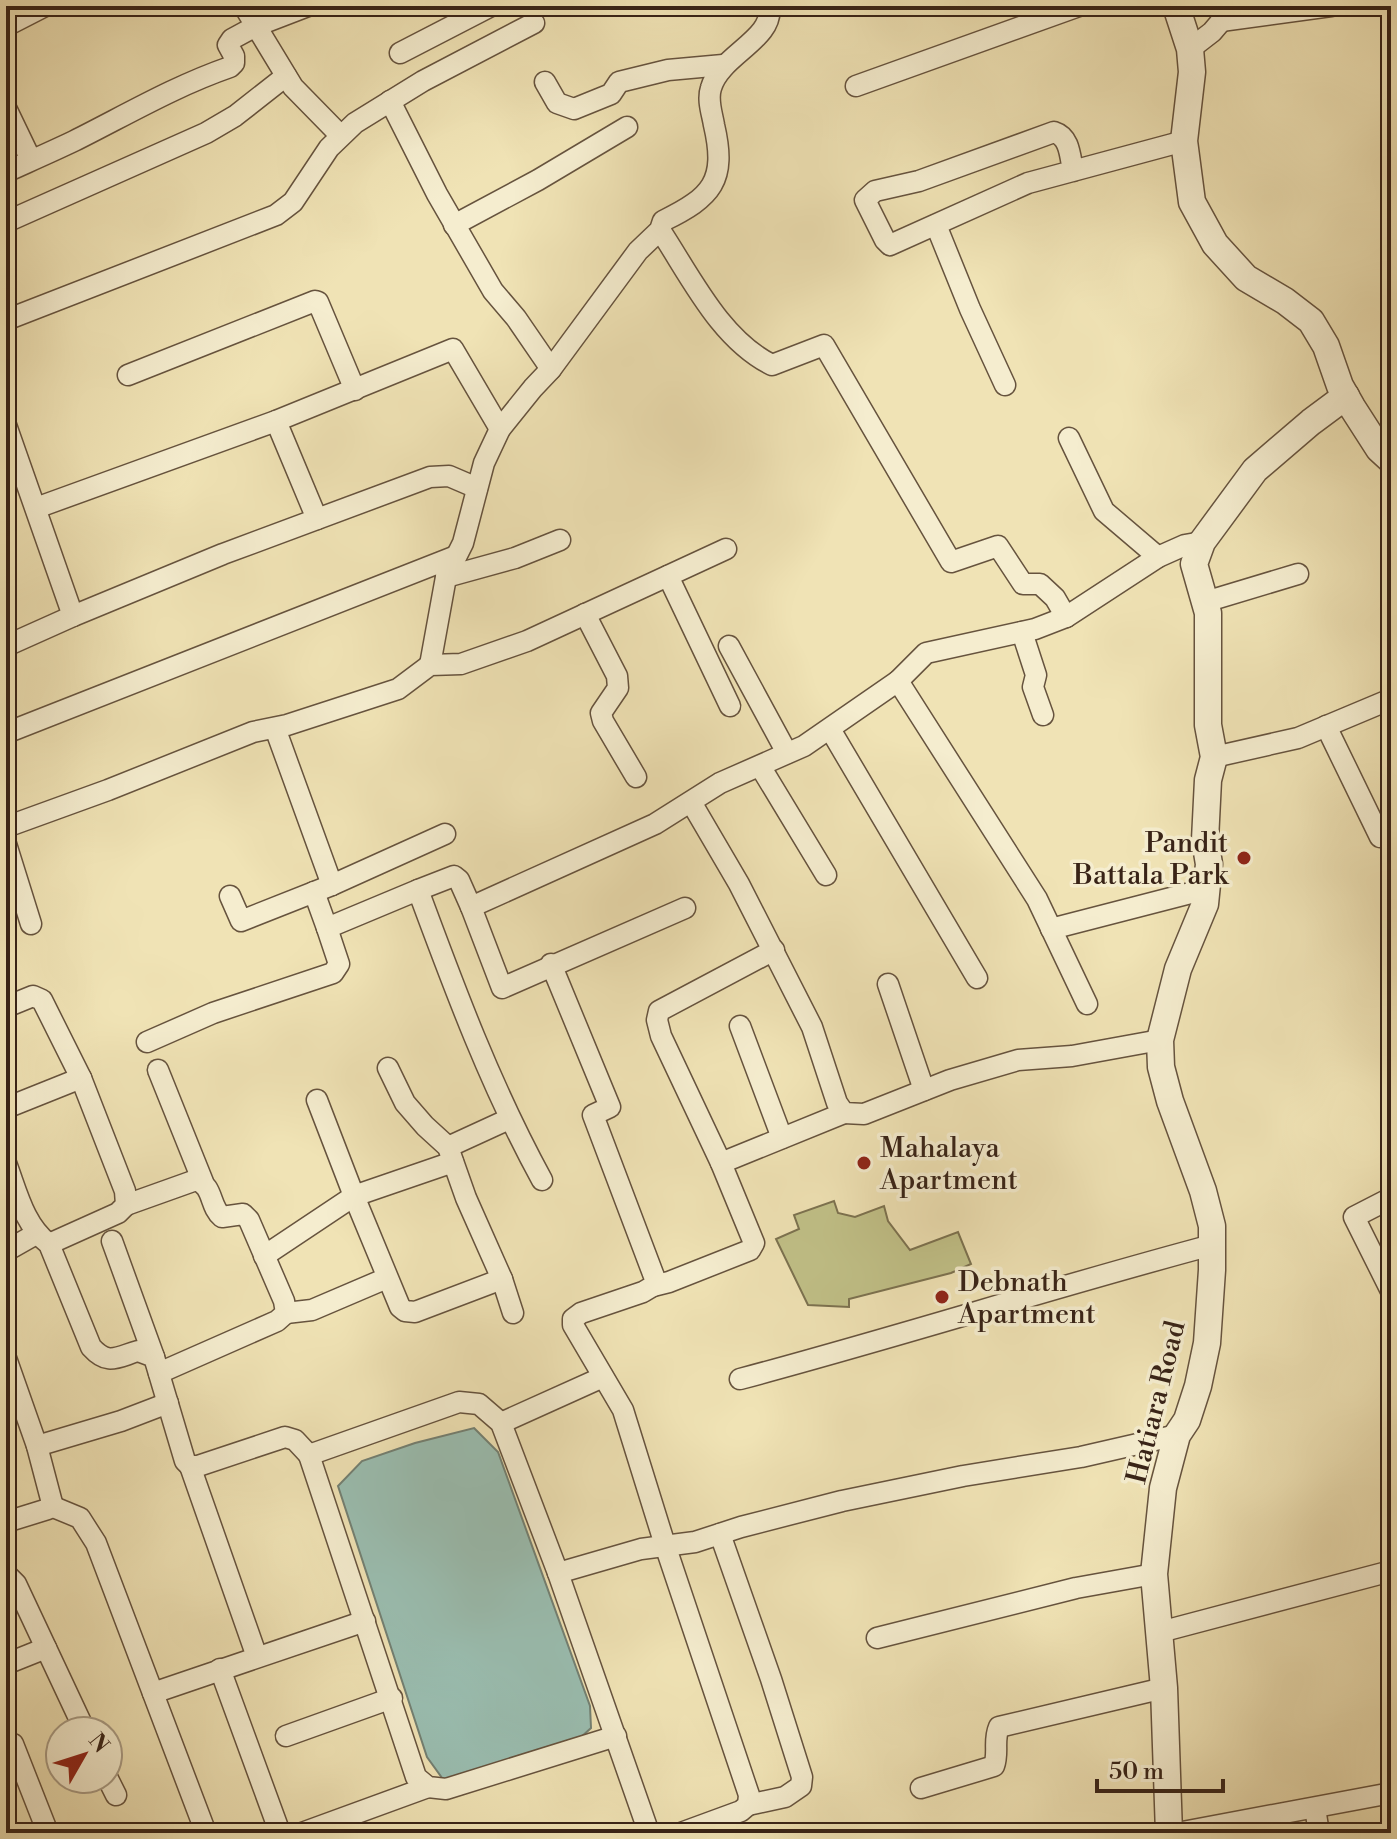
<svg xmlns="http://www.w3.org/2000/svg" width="1397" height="1839" font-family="'Libre Bodoni',serif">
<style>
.green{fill:#c1c188;stroke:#7c7250;stroke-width:2}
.water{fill:#9abeb1;stroke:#738073;stroke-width:2}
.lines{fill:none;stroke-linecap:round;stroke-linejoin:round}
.minor-casing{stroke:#66533e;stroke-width:23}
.tertiary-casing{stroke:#66533e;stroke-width:29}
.minor{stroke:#f5edcf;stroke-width:20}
.tertiary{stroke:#f5edcf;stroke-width:26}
.poi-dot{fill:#8f2418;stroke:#f5edcf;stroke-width:3}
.labels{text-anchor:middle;stroke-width:7;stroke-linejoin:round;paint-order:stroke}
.poi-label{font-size:28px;fill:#382317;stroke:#f5edcf;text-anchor:start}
.street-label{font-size:28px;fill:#382317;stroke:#f5edcf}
</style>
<rect width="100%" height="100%" fill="#f0e3b5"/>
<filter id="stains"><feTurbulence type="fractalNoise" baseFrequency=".0025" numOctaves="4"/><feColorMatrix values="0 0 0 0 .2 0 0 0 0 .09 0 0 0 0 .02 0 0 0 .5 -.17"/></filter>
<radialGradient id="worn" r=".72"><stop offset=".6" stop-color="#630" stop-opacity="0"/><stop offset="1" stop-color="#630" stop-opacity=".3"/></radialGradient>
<polygon class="green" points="834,1201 838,1213 855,1217 884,1206 888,1221 910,1250 958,1232 971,1264 951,1273 849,1299 849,1307 808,1305 776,1239 799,1229 794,1215"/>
<polygon class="water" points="474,1428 498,1452 590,1706 591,1728 568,1749 445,1782 427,1757 338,1486 362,1461 415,1443"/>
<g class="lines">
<defs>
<g id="minor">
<polyline points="244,6 256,26 308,6"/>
<polyline points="1221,21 1331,6"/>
<polyline points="6,26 45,6"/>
<polyline points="1190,49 1212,32 1229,12"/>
<polyline points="400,53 491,6"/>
<polyline points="545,82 557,103 574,109 611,94 619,82 668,70 723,65"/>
<polyline points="856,86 1079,6"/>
<polyline points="390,101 437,194 493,291 516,318 551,369"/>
<polyline points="6,108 31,160"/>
<path d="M 1073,171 C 1070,156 1070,137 1054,132 L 919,181 L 875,191 L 865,200 L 885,240 L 890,245 L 1028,183 L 1184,141"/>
<path d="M 6,172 C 28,162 51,152 74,141 C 126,115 175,86 230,67 L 234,63 L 234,56 L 228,45 L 232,39 L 256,26 L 293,87 L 340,135"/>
<polyline points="6,222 206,133 235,116 286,76"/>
<polyline points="454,225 538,180 627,127"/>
<polyline points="936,225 970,309 1005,385"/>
<path d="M 660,230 C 691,277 720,339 772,365 L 824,345 L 951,562 L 998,546 L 1023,584 L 1040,584 L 1055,598 L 1066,617"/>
<polyline points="6,320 276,215 293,202 329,148 355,123 423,81 534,23"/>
<polyline points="128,375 315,301 318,302 355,390"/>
<polyline points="276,421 317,519"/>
<polyline points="6,425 73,616 223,554 430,477 449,476 477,488"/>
<polyline points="1069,438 1104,511 1158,557"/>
<polyline points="36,508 276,421 453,349 500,429"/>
<polyline points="668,576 730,706"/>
<polyline points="446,577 515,558 560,540"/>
<polyline points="1205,602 1298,574"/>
<polyline points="585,614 617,676 618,688 601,713 603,721 636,777"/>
<polyline points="1022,632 1036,675 1033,687 1043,715"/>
<polyline points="6,646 73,616"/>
<polyline points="729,646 787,753"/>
<path d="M 430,665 L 446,577 L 463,543 L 484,463 L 500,429 L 533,388 L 551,369 L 638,251 L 660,230 L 663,221 C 712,197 727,181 714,125 C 712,113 707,100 711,88 C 720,55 775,39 769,6"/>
<polyline points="898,681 926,653 1035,629 1066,617 1158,557 1185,545 1202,542"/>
<polyline points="1326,726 1380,837"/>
<polyline points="275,728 332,885 445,834"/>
<polyline points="830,729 977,978"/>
<polyline points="6,733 456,556"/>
<polyline points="1214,757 1298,738 1391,699"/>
<polyline points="760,766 826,875"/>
<polyline points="691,802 739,884 812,1027 837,1103 844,1113 864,1114 950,1080 1018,1060 1072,1056 1160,1040"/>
<polyline points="6,827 108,790 253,732 287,725 398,689 430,665 461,664 527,641 726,549"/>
<polyline points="6,844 31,924"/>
<polyline points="418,890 454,876 459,880 471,907"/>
<polyline points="314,892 327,928"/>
<polyline points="230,896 241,921 332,885"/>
<polyline points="685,908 502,988 471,907 655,824 720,783 804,746 898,681 1037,899 1087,1004"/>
<polyline points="1051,929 1206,889"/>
<polyline points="551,964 610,1107 593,1115 655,1279 653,1286 643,1292 581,1313 573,1319 573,1325 623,1410 665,1545 749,1795 748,1805 741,1811 681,1833"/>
<polyline points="888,984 924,1090"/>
<polyline points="6,1007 33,996 42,1000 81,1078 125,1191 126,1205 118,1213 49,1244"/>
<polyline points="740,1026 782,1138"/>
<path d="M 147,1042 L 213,1013 L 333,973 L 339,964 L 327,928 L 418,890 C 455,990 491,1087 542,1180"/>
<polyline points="158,1070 203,1182"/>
<polyline points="317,1100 354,1196 400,1307 405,1311 415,1312 502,1279 466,1198 448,1147 425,1126 405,1103 388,1068"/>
<polyline points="6,1108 81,1078"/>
<polyline points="448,1147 509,1119"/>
<path d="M 6,1163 C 17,1192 24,1225 49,1244 L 91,1347 C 108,1366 117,1357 138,1351 L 154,1357 L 185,1461 L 190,1466 L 198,1466 L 285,1437 L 295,1440 L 309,1455"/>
<polyline points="721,1163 844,1113"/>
<polyline points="1391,1198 1354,1217 1391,1291"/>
<path d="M 126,1205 L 196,1180 C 214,1186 209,1206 222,1217 L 243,1214 L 249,1220 L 284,1301 L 286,1313 L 277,1321 L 159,1373"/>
<polyline points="112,1241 154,1357"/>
<polyline points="6,1251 36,1234"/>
<polyline points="264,1256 354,1196 453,1162"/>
<polyline points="502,1279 513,1313"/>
<polyline points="653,1286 669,1282 750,1250 754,1243 721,1163 661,1036 657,1020 659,1011 774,950"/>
<polyline points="286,1313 312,1310 387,1278"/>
<polyline points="6,1358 37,1446 52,1503 48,1509 6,1522"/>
<path d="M 740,1379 C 898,1337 1054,1287 1212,1245"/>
<polyline points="501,1423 603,1377"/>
<polyline points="37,1446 121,1421 168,1403"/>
<polyline points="190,1466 257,1657"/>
<polyline points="51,1506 80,1518 96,1543 206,1833"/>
<polyline points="720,1534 771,1679 802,1777 801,1786 785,1797 748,1805"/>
<polyline points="558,1573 501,1423 479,1404 459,1402 309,1455 416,1777 428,1787 446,1789 616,1736"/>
<polyline points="6,1574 16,1584 85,1731"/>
<polyline points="1160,1632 1391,1571"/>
<polyline points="877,1638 1076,1588 1154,1574"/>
<polyline points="6,1664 46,1648"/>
<polyline points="220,1669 280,1833"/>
<polyline points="153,1693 365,1621"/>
<polyline points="286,1736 392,1698"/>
<polyline points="13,1744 48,1833"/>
<polyline points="108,1779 116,1795"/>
<path d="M 921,1788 L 994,1766 C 999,1752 993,1741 999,1727 L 1164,1688"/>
<polyline points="1315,1808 1319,1833"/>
<polyline points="302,1833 428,1787"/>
<polyline points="649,1833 558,1573 641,1549 695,1542 741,1527 842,1501 963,1476 1081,1457 1177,1435"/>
<polyline points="1177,1833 1391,1793"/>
</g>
<g id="tertiary">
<polyline points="1176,6 1190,49 1192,72 1184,141 1192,202 1215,244 1246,278 1285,301 1311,321 1326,346 1340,386 1352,407 1379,449 1391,460"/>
<polyline points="1169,1833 1164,1688 1154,1574 1163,1488 1177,1435 1187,1420 1198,1386 1207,1343 1212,1270 1212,1226 1203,1191 1170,1101 1161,1067 1160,1040 1178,969 1205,904 1209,864 1205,840 1208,780 1214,757 1208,725 1208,613 1194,564 1202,542 1255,470 1311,422 1346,396"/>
</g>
</defs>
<use href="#minor" class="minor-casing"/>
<use href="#tertiary" class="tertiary-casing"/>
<use href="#minor" class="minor"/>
<use href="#tertiary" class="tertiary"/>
</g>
<g class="poi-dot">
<circle cx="1244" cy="858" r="8"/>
<circle cx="864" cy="1163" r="8"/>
<circle cx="942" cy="1297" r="8"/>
</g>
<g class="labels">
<g class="poi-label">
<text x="1228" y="852" text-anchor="end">Pandit<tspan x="1228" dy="32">Battala Park</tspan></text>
<text x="880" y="1157">Mahalaya<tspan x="880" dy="32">Apartment</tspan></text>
<text x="958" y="1291">Debnath<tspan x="958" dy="32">Apartment</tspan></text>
</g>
<g class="street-label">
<text transform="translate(1155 1402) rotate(-76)" y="10">Hatiara Road</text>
</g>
</g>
<rect width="1397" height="1839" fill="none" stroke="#f0e3b5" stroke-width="32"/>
<rect x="8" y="8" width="1381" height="1823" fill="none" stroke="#382317" stroke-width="4"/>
<rect x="16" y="16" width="1365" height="1807" fill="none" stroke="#382317" stroke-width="2"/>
<g transform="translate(84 1755) rotate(51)"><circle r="38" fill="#f5edcf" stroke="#a99c85" stroke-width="2"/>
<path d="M0-6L14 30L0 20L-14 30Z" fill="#8f2418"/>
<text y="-12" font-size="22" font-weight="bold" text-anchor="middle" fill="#382317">N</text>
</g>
<path d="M1097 1779v12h126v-12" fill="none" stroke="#382317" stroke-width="4"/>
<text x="1109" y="1779" font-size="24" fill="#382317" stroke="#f5edcf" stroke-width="6" paint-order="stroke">50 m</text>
<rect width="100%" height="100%" filter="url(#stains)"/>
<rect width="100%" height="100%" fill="url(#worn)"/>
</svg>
